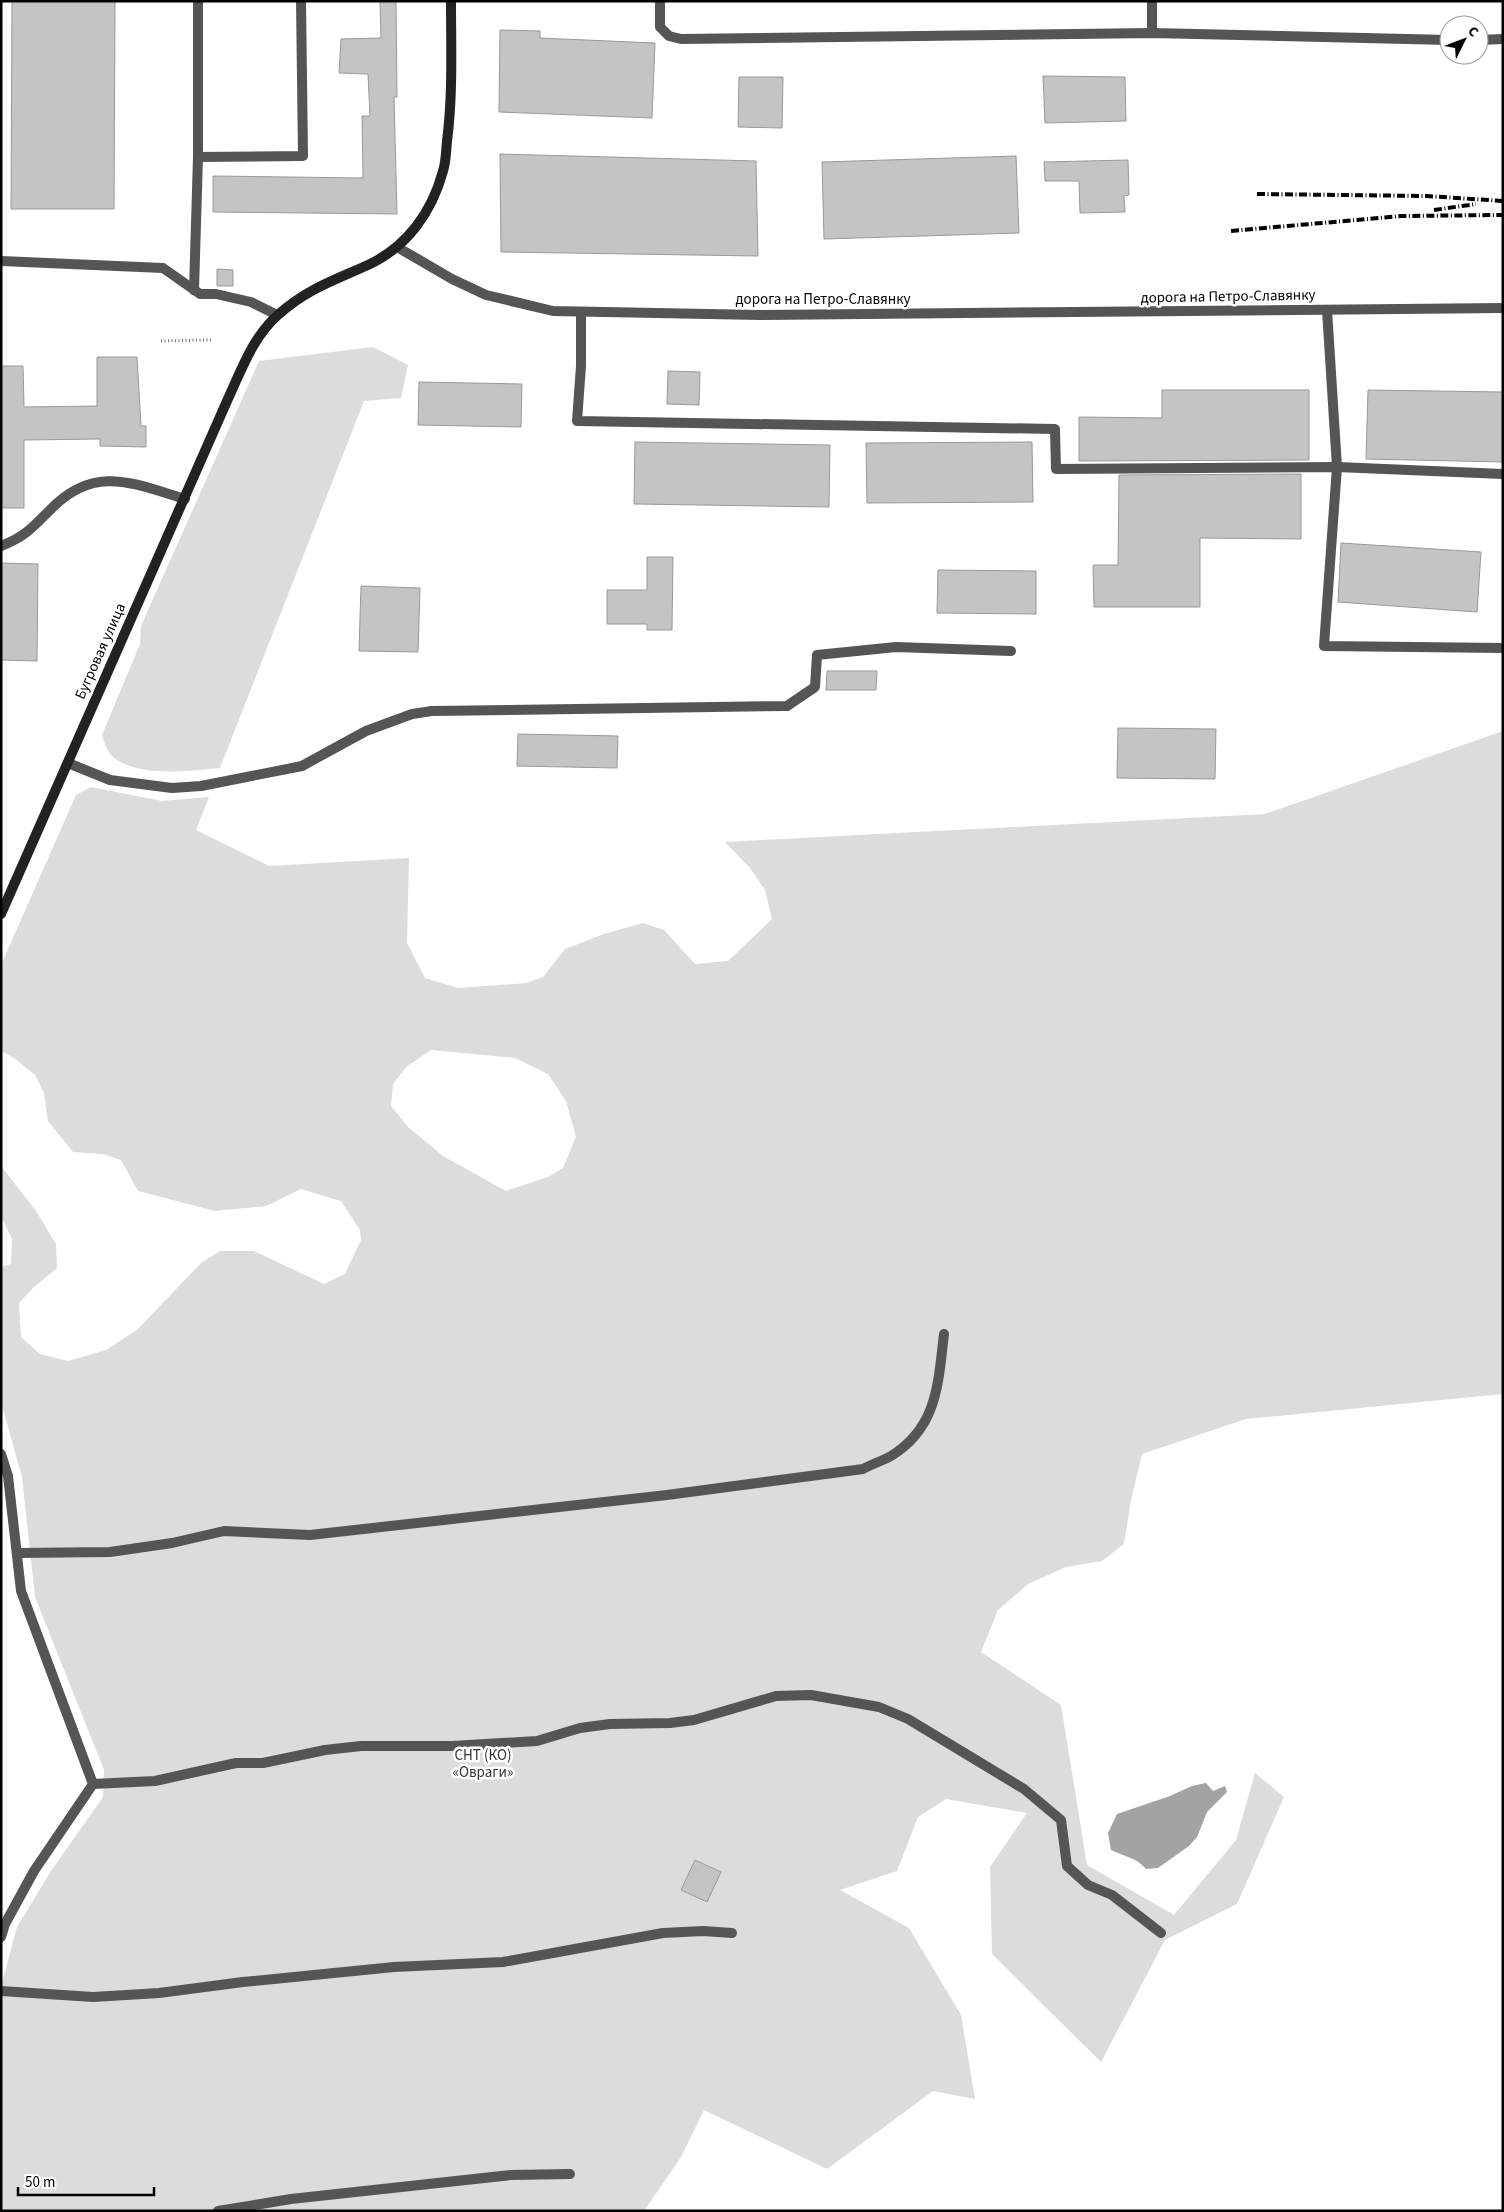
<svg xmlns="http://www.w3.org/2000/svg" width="1504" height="2212" font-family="'Source Sans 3',sans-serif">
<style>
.green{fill:#dcdcdc;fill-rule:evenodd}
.water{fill:#a3a3a3}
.building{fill:#c4c4c4;stroke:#999}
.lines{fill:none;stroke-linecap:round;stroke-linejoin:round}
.path{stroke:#777;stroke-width:3;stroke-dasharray:1 2.5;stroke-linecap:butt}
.lane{stroke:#555;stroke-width:10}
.street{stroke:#555;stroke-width:10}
.secondary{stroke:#222;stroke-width:10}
.rail{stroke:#000;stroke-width:4;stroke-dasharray:8 2.5 1 2.5;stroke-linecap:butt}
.labels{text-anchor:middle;stroke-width:5;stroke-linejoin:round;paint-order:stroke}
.street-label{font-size:15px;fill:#000;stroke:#fff}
.park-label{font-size:15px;fill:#333;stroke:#fff}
</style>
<rect width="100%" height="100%" fill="#fff"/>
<g class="green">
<path d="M 373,347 L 408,365 L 401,398 L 364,401 L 220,768 C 189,771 137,778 112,756 C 107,751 104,742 102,735 L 140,644 L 141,626 L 259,361 Z"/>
<path d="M 1503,731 L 1503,1394 L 1246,1419 L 1142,1454 L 1131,1500 L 1124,1544 L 1102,1561 L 1066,1567 L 1028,1584 L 998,1610 L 981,1652 L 1061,1705 L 1087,1865 L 1174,1915 L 1236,1840 L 1255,1773 L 1284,1797 L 1237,1904 L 1165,1940 L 1101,2062 L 992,1954 L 990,1867 L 1027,1813 L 946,1799 L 918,1817 L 897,1871 L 840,1890 L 909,1928 L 961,2015 L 975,2099 L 933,2091 L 827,2169 L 704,2110 L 681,2157 L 644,2211 L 1,2211 L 1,1986 L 17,1927 L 51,1871 L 103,1797 L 104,1770 L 35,1597 L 22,1477 L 1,1402 L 1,1267 L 11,1264 L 12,1239 L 1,1216 L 1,1166 L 36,1211 L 56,1244 L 57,1268 L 34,1287 L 19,1303 L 21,1337 L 40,1354 L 68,1361 L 106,1350 L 137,1330 L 201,1263 L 220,1251 L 254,1251 L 324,1284 L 345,1274 L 361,1240 L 360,1230 L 341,1201 L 301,1189 L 266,1206 L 215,1211 L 138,1191 L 121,1160 L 103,1154 L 73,1152 L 48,1121 L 44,1093 L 35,1075 L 14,1058 L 1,1051 L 1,965 L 76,795 L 91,787 L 162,801 L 209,797 L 196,830 L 269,866 L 409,858 L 407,943 L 425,978 L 458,988 L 527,983 L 543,977 L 565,949 L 604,934 L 643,923 L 664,930 L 695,964 L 728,961 L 772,919 L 765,890 L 750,868 L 725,842 L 1265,814 ZM 431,1050 L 515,1058 L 548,1074 L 566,1101 L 576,1137 L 563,1168 L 548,1177 L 506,1191 L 443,1156 L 408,1127 L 391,1106 L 393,1084 L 406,1067 Z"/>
</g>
<path class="water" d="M 1206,1783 L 1213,1791 L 1225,1786 L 1227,1792 L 1207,1812 L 1197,1837 L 1189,1846 L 1158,1868 L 1146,1869 C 1136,1857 1125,1857 1111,1850 L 1108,1833 L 1117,1814 L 1170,1796 L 1192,1786 Z"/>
<g class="building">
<polygon points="12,1 115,1 114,209 11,209"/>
<polygon points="380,1 396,1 397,97 394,97 397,214 213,212 213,176 363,178 362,116 370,116 368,74 339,73 341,39 381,38"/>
<polygon points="500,30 540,31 540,38 655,43 652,118 499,112"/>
<polygon points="1043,76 1125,77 1126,121 1045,123"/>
<polygon points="739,77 783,77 782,128 738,127"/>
<polygon points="500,154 756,161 758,256 501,252"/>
<polygon points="1016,156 1019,233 824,239 822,162"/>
<polygon points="1128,160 1129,195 1124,196 1125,212 1080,213 1079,181 1045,181 1044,162"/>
<polygon points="217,269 233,270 233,286 217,286"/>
<polygon points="97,357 137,357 141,426 146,426 146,447 100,446 100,439 24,440 24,508 1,508 1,366 23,366 24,407 97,406"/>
<polygon points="668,371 700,372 699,405 667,404"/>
<polygon points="419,382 522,384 521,427 418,425"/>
<polygon points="1162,390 1309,390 1309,460 1079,461 1079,417 1162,418"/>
<polygon points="1368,390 1503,392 1503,462 1366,459"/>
<polygon points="635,442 830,445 829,507 634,504"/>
<polygon points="1032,442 1033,502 867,503 866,443"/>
<polygon points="1301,474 1301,539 1200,538 1200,607 1094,607 1093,565 1118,565 1119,475"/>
<polygon points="1341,543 1481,552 1477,612 1338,602"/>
<polygon points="647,557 673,557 672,630 647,630 647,624 607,624 607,590 647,590"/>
<polygon points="1,563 38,564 37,661 1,660"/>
<polygon points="938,570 1036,571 1036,614 937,613"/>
<polygon points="361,586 420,588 418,652 359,651"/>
<polygon points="827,671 877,671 876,690 826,690"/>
<polygon points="1118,728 1216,729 1215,779 1117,778"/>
<polygon points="518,734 618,736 617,768 517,766"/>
<polygon points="695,1860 721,1872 707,1902 681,1890"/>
</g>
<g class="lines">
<polyline class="path" points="161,341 211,340"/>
<g class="lane">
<polyline points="660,1 660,27 669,36 681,39 1152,33 1449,40"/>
<polyline points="1152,1 1152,33"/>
<polyline points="1479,40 1503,39"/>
<polyline points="198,157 303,156 301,1"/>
<polyline points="1,261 163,268 200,294 216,294 251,302 277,315"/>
<polyline points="194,290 198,157 198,1"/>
<polyline points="1327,310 1337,467 1324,646 1503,648"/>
<polyline points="581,312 581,366 577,421 1055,429 1056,469 1337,467 1503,474"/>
<path d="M 1,546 C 25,537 33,527 50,510 C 94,464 132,483 185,499"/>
<polyline points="68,763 110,780 172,788 201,786 302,766 366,731 412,714 432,711 787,706 815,687 817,655 896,647 1011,651"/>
</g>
<g class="street">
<polyline points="397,247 452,279 486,295 553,311 760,315 1503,308"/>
<polyline points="1,1454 8,1476 21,1591 93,1784 34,1871 5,1924 1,1937"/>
<path d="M 17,1553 L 110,1552 L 172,1543 L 224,1531 L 310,1535 L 667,1495 L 863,1469 C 872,1464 882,1461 891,1456 C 938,1427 938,1383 944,1334"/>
<polyline points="93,1784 155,1781 236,1763 263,1763 325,1750 361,1746 452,1746 537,1741 580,1728 610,1724 670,1723 694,1720 776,1696 811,1695 879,1707 908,1719 1024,1789 1061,1820 1067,1866 1088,1885 1112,1895 1161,1933"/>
<polyline points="1,1991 93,1997 159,1993 243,1982 394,1967 503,1962 663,1933 703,1931 732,1933"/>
<polyline points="218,2211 291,2199 511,2175 570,2174"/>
</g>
<path class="secondary" d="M 1,914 L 227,401 C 241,371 253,336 279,314 C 307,289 335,280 368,265 C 407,247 432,212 443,171 C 446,162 446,151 447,141 C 453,95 451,48 451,1"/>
<g class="rail">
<polyline points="1257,194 1427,196 1503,201"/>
<polyline points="1434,210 1476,204"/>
<polyline points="1231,231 1401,216 1503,215"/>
</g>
</g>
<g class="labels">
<g class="street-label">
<text transform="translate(1228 296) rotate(-1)" y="5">дорога на Петро-Славянку</text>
<text x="823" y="304">дорога на Петро-Славянку</text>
<text transform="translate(100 651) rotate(-66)" y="5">Бугровая улица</text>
</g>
<g class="park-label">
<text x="483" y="1760">СНТ (КО)<tspan x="483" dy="17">«Овраги»</tspan></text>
</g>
</g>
<rect width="1504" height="2212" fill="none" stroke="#000000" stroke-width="5"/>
<g transform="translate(1464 40) rotate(48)"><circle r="24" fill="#ffffff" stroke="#999999"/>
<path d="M0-4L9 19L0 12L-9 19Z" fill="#000000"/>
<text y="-8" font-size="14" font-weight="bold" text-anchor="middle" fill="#000000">С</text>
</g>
<path d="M18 2187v8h136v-8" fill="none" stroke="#000000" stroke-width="2.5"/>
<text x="25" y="2187" font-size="15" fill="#000000" stroke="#ffffff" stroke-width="4" paint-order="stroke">50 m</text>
</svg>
